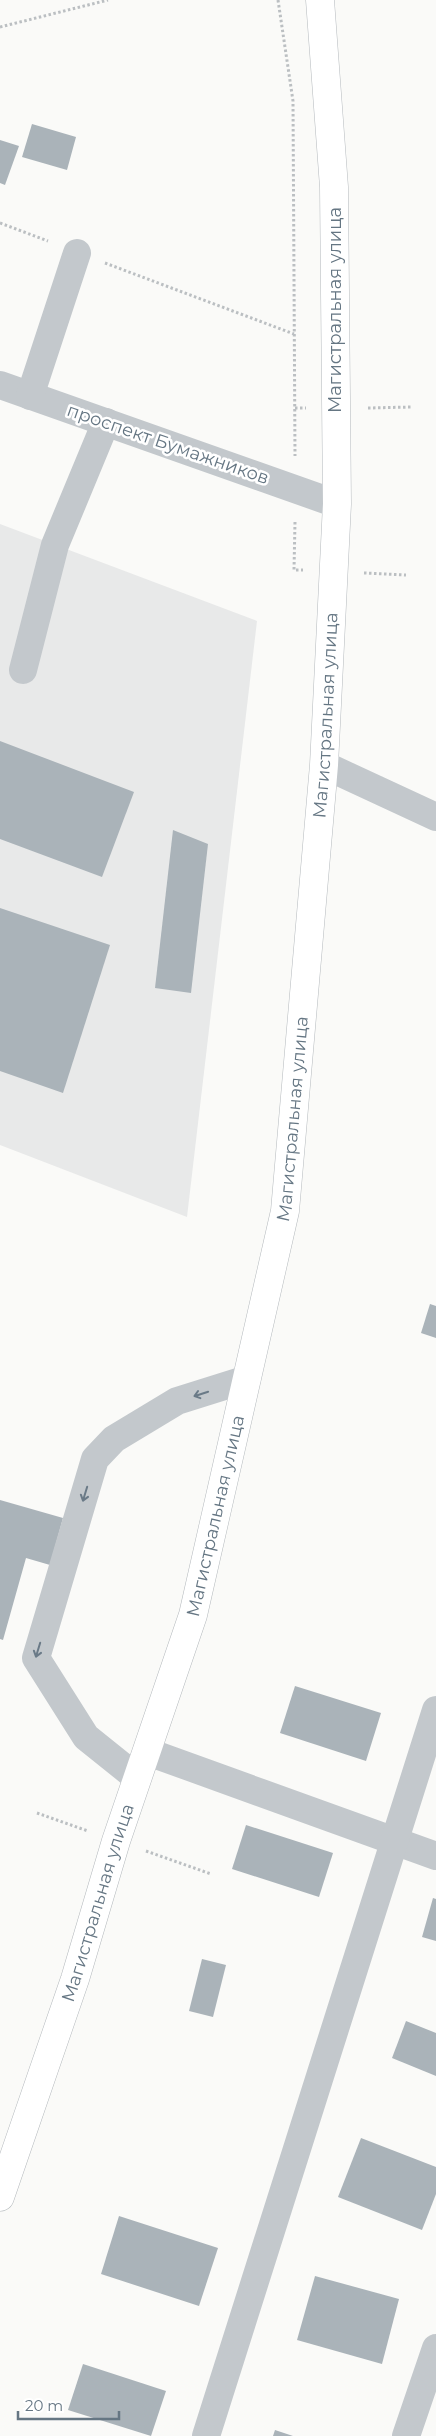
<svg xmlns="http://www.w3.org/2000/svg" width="436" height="2436" font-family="Montserrat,sans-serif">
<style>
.built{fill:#e8e9e9}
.building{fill:#aab3b9}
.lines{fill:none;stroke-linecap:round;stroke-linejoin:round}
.highway-casing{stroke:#b4b9bd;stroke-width:29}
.path{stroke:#bbbfc2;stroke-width:3;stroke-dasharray:2.5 2.5;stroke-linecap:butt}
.minor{stroke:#c3c8cc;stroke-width:28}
.highway{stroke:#fff;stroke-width:28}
.oneway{stroke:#6a7a87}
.labels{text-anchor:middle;stroke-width:5;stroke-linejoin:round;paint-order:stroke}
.street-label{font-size:18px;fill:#657683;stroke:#fff}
</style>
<rect width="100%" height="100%" fill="#fafaf8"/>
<polygon class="built" points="0,524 257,621 187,1217 0,1145"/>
<g class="building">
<polygon points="32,124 76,137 67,170 22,157"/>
<polygon points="0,140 19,146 5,185 0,183"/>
<polygon points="0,741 134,792 102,877 0,839"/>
<polygon points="173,830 208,844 191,993 155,988"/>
<polygon points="0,908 110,945 63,1093 0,1071"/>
<polygon points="430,1304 436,1306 436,1338 421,1333"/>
<polygon points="0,1500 63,1518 50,1565 26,1558 3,1640 0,1639"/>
<polygon points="295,1686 381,1713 366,1761 280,1733"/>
<polygon points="246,1825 333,1853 319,1897 232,1869"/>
<polygon points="433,1898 436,1899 436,1941 422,1937"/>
<polygon points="202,1959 226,1965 213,2017 189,2011"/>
<polygon points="406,2021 436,2033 436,2076 392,2058"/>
<polygon points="361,2138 436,2167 436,2194 422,2230 338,2197"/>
<polygon points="119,2216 218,2248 199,2306 101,2274"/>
<polygon points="315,2276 399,2299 382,2364 297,2340"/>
<polygon points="83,2364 166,2391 151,2436 68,2410"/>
<polygon points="275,2430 293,2436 273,2436"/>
</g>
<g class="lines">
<defs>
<g id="highway">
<path id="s1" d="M 0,2197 L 75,1979 L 116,1841 L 193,1615 L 285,1211 L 324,765 L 337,504 L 334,187 L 320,0"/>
</g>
</defs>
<use href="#highway" class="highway-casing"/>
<g class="path">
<polyline points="278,0 293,101 295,456"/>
<polyline points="0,27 108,0"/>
<polyline points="0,223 48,241"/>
<polyline points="105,263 294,334"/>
<polyline points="295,408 306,408"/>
<polyline points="368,408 411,407"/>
<polyline points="295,522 294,570 303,570"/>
<polyline points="364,573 406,575"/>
<polyline points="37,1813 88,1831"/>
<polyline points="146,1851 211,1874"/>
</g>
<g class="minor">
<polyline points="0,385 337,504"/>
<polyline points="30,396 77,253"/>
<polyline points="23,670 55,545 106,422"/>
<polyline points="324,765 436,817"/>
<polyline points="148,1752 436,1856"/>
<polyline points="137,1778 86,1737 36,1658 95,1459 114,1439 177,1401 247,1379"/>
<polyline points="206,2436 436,1710"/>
<polyline points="406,2436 436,2348"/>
</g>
<use href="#highway" class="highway"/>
</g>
<defs><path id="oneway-shaft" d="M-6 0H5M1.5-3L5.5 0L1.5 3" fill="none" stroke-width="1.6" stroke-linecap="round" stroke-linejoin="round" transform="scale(1.25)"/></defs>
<g class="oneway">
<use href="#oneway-shaft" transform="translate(201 1394) rotate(162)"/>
<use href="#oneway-shaft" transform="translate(85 1494) rotate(107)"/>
<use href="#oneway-shaft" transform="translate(38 1650) rotate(107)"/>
</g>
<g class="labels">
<g class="street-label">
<text transform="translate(335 310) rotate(-90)" y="6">Магистральная улица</text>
<text transform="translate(168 444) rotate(19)" y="6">проспект Бумажников</text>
<text dy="6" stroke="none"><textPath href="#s1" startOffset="1525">Магистральная улица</textPath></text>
<text dy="6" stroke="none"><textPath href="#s1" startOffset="1120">Магистральная улица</textPath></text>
<text dy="6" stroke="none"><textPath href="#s1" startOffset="715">Магистральная улица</textPath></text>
<text dy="6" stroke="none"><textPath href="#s1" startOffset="310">Магистральная улица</textPath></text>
</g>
</g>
<path d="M18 2411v8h101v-8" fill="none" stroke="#657683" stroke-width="2.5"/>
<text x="25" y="2411" font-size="15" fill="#657683" stroke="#ffffff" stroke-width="4" paint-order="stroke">20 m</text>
</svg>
